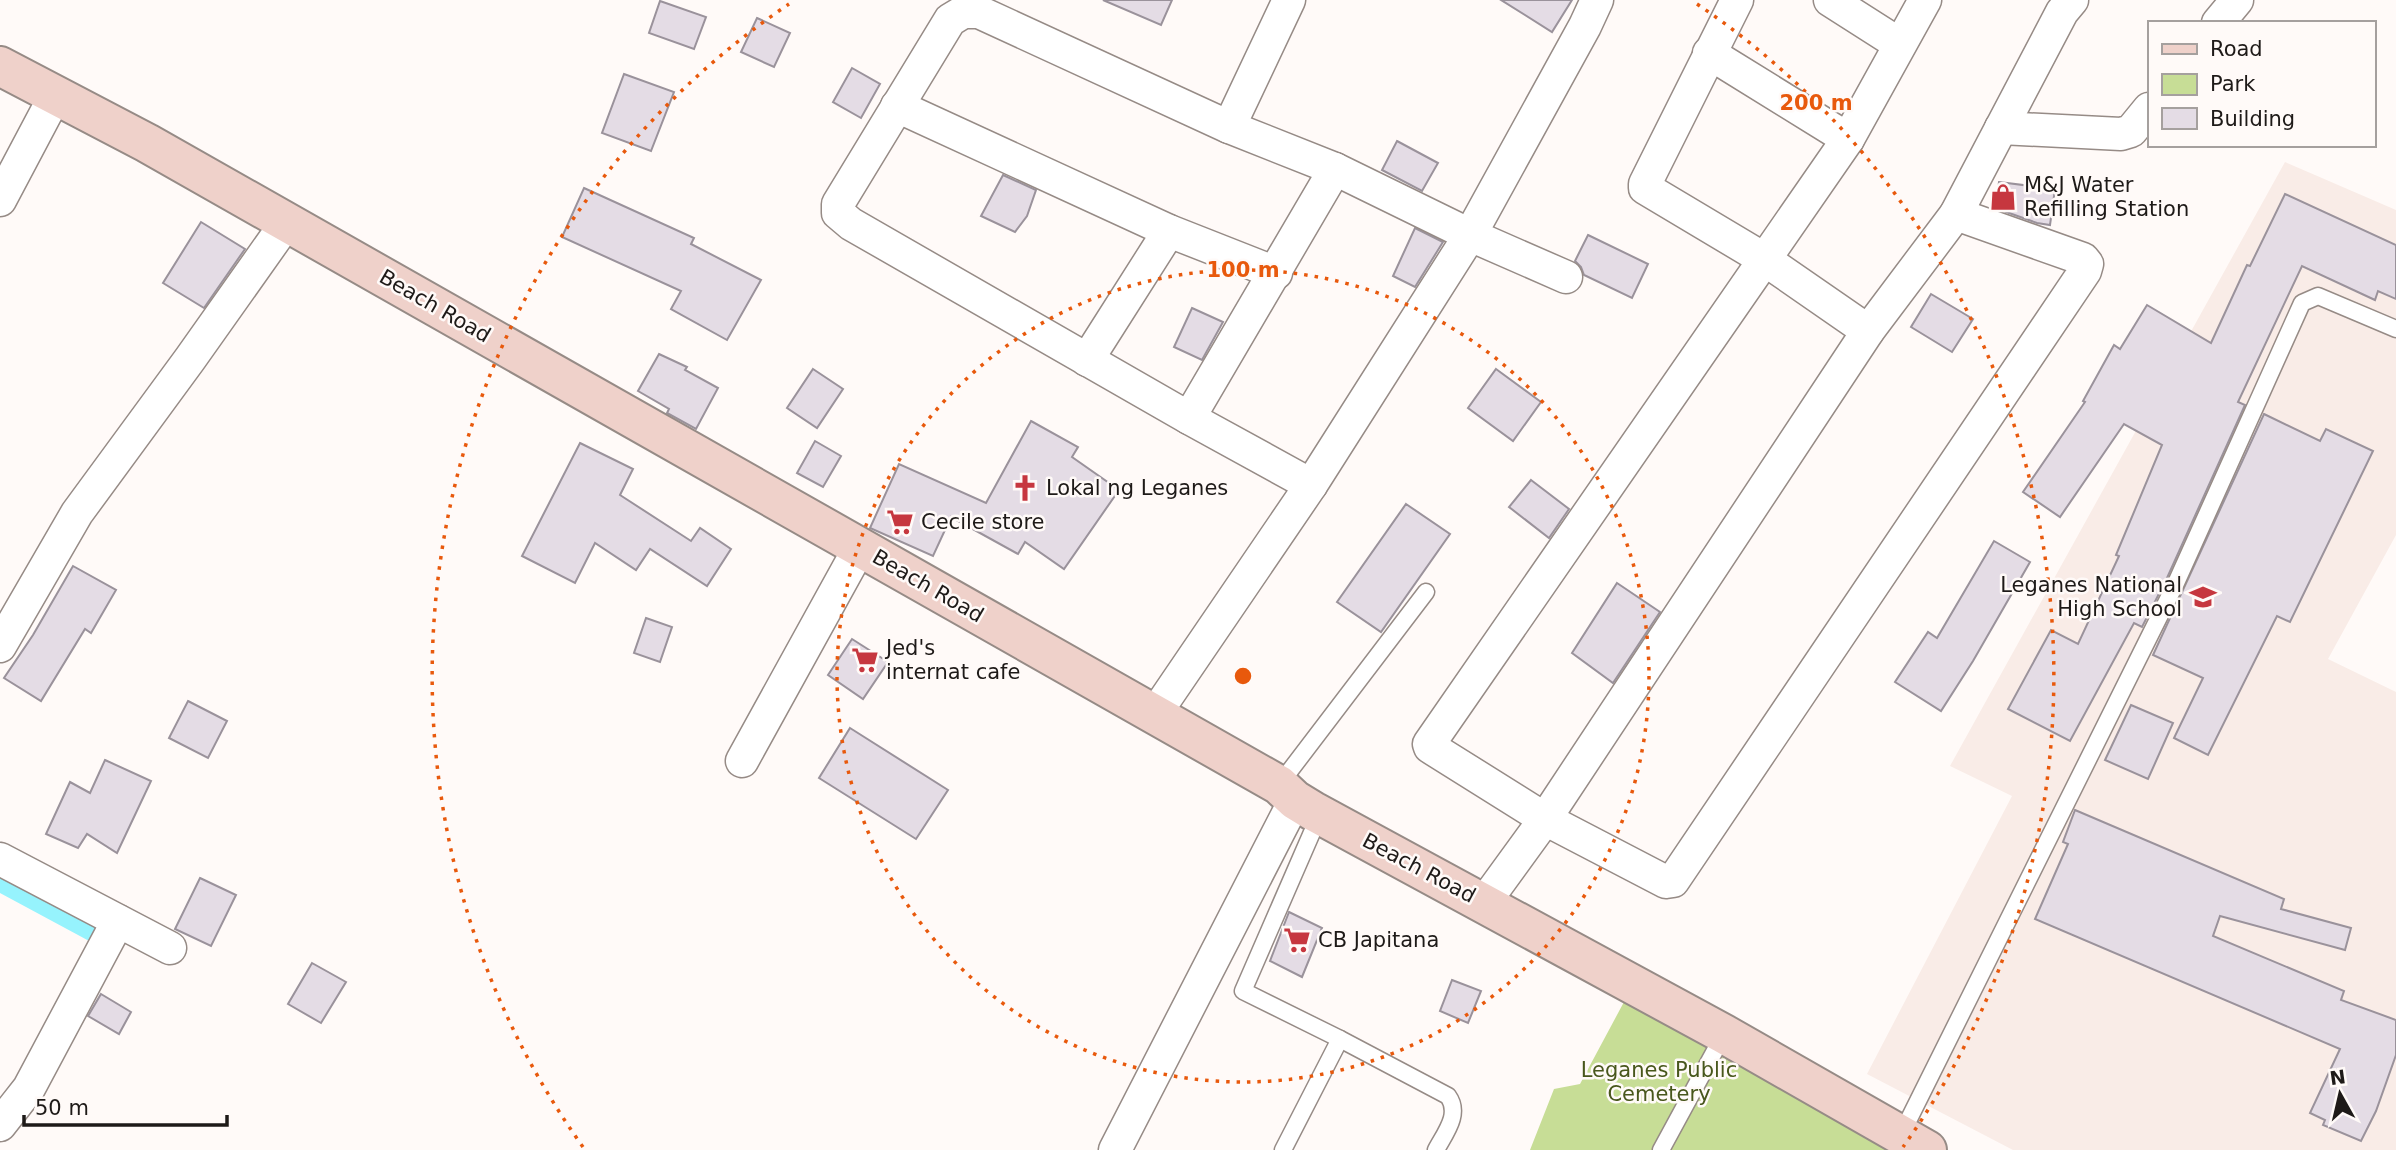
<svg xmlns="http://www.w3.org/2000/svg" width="2396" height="1150" font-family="'DejaVu Sans',sans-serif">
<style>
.built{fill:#f9ece7}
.green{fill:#c7dd96}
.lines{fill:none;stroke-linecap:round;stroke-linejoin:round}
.canal{stroke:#96f3fd;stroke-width:28}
.building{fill:#e4dce5;stroke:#9a929b;stroke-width:2}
.service-casing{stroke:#968b86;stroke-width:19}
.minor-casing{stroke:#968b86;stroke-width:35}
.secondary-casing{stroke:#968b86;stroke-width:42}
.service{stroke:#fff;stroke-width:16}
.minor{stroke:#fff;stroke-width:32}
.secondary{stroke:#efd1ca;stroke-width:38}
.ring{fill:none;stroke:#e8590c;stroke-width:3.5;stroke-dasharray:3.5 7}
.labels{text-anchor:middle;stroke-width:5;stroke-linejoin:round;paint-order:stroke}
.poi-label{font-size:21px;fill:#1e1a18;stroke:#fffaf8;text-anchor:start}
.street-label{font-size:21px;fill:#1e1a18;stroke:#fffaf8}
.park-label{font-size:21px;fill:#48571c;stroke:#fffaf8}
.centre{fill:#e8590c;stroke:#fffaf8;stroke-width:3.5}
.ring-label{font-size:21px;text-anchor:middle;font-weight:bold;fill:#e8590c;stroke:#fffaf8;stroke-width:5;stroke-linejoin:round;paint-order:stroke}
</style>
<rect width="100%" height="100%" fill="#fffaf8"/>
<polygon class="built" points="2285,162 2396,210 2396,535 2328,659 2396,692 2396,1150 2013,1150 1867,1074 2012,796 1950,766"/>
<polygon class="green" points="1632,987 1904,1150 1530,1150 1554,1089 1580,1084"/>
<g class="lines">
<polyline class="canal" points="0,877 100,931"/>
</g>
<g class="building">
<polygon points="1103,0 1172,0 1161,25"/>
<polygon points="1501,0 1572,0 1552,32"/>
<polygon points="660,1 706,17 694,49 649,33"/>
<polygon points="757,18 790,33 774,67 741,52"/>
<polygon points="852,68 880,84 861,118 833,102"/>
<polygon points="624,74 674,92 651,151 602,133"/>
<polygon points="1397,141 1438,163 1422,191 1382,170"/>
<polygon points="1003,175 1036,190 1027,216 1015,232 981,216"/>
<polygon points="1999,182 2055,189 2050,225 2037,223 1995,208"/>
<polygon points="584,188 694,238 691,244 761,280 727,340 671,309 681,291 562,237"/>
<polygon points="2285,194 2396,245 2396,299 2378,291 2375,300 2302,266 2238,402 2245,405 2167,578 2142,627 2134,623 2070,741 2008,709 2051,630 2078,644 2119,556 2116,555 2162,445 2124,424 2060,517 2023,492 2085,402 2083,401 2114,345 2120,349 2147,305 2211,343 2247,265 2250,266"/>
<polygon points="201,222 245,249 204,308 163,283"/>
<polygon points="1415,228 1443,242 1415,287 1393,276"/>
<polygon points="1588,235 1648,264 1632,298 1584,275 1581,267 1575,261"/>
<polygon points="1931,294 1973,319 1952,352 1911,327"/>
<polygon points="1192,308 1223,322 1202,360 1174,347"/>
<polygon points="659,354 687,367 685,370 718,388 696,429 667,413 669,409 638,391"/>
<polygon points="813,369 843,389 817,428 787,408"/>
<polygon points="1496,369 1541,402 1513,441 1468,408"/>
<polygon points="2264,414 2320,441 2326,429 2373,451 2290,622 2277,616 2208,755 2174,738 2203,678 2153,655"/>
<polygon points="1031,421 1078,447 1072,457 1119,490 1064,569 1025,542 1018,554 951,517 933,556 870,528 899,464 986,503"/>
<polygon points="815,441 841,456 823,487 797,473"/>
<polygon points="580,443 633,469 620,495 691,541 700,528 731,549 707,586 650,549 636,570 595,543 575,583 522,556"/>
<polygon points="1531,480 1569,509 1549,538 1509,507"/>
<polygon points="1406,504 1450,534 1381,632 1337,602"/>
<polygon points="1994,541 2030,562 1973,661 1941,711 1895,682 1928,632 1937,638"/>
<polygon points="73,566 116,590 91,633 85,629 41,701 4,678 33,635"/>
<polygon points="1617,583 1660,612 1613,683 1572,653"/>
<polygon points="646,618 672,627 660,662 634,653"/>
<polygon points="852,639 888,662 863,699 828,675"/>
<polygon points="188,701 227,721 208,758 169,738"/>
<polygon points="2131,705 2173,723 2148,779 2105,760"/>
<polygon points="850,728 948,790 916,839 819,778"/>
<polygon points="105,760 151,781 117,853 87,834 78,848 46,834 70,782 90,793"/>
<polygon points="2075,810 2284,899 2281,909 2351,928 2345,950 2220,916 2213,936 2344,991 2341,1000 2396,1020 2396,1055 2376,1111 2361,1141 2323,1125 2325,1120 2310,1113 2340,1049 2035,919 2068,844 2063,842"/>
<polygon points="200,878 236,895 211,946 175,929"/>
<polygon points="1289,912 1322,928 1302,977 1270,961"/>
<polygon points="312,963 346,982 321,1023 288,1004"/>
<polygon points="1452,980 1481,991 1468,1023 1440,1011"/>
<polygon points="101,994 131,1012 119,1034 88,1016"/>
</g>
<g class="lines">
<defs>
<g id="service">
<polyline points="1279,785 1426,592"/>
<path d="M 1320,814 L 1243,991 L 1340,1039 L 1448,1096 C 1461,1114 1445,1133 1436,1150"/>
<polyline points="1901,1135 2176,583 2302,303 2318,296 2396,329"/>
<polyline points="1283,1150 1340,1039"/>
<polyline points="1661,1150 1724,1034"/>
</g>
<g id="minor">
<polyline points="1737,0 1645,184 1645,188 1764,259 1868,331"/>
<polyline points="1830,0 1899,44"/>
<polyline points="1925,0 1848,139 1429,744 1430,747 1545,819 1666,882 1673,881 2085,271 2087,264 2083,259 1956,214"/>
<polyline points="2218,23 2237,0"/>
<polyline points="1709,53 1848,139"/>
<polyline points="897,106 1169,231 1276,273"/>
<polyline points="1229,127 1289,0"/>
<polyline points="2001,128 2121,134 2131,131 2149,109"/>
<polyline points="0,200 55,96"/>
<polyline points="1087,360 1169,231"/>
<polyline points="1189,418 1335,169"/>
<polyline points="1311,485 1189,418 851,224 838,213 838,204 950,20 963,12 979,12 1229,127 1335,169 1470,235 1566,277"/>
<polyline points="0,646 77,513 190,359 287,222"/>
<polyline points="1155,714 1311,485 1470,235 1585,26 1597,0"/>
<polyline points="742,761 860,547"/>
<polyline points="0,859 170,948"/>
<polyline points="1484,903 1545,819 1868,331 1956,214 2062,12 2072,0"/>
<polyline points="0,1125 29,1088 118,921"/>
<polyline points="1115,1150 1295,800"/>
</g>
<polyline id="secondary" points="0,66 147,143 1279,785 1295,800 1313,811 1724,1034 1927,1150"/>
</defs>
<use href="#service" class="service-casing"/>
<use href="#minor" class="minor-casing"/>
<use href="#secondary" class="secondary-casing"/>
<use href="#service" class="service"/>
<use href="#minor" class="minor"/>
<use href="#secondary" class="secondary"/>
</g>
<g class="ring">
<circle cx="1243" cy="676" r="406"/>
<path d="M583 1147A811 811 0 0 1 789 4M1697 4A811 811 0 0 1 1903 1147"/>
</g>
<defs>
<symbol id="shop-bare" viewBox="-9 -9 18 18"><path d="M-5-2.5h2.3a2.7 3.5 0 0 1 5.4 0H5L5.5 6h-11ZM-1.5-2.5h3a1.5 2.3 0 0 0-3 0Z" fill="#c6373f" stroke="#fffaf8" stroke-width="2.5" paint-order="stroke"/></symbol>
<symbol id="church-bare" viewBox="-9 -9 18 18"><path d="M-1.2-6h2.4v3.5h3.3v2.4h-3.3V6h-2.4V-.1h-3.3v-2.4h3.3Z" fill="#c6373f" stroke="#fffaf8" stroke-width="2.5" paint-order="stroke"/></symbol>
<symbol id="supermarket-bare" viewBox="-9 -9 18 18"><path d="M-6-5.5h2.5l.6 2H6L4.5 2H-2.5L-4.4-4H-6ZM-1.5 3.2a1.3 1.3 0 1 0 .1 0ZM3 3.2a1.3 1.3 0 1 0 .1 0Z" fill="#c6373f" stroke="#fffaf8" stroke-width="2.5" paint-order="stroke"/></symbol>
<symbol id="school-bare" viewBox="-9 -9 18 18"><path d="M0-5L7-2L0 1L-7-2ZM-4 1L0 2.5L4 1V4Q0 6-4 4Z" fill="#c6373f" stroke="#fffaf8" stroke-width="2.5" paint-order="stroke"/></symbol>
</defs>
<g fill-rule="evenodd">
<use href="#shop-bare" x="1984" y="178" width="38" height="38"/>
<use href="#church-bare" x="1006" y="469" width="38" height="38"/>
<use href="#supermarket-bare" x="881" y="503" width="38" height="38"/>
<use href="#school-bare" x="2184" y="578" width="38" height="38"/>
<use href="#supermarket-bare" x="846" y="641" width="38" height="38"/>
<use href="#supermarket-bare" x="1278" y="921" width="38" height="38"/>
</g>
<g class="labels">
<g class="poi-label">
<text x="2024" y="192">M&amp;J Water<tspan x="2024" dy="24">Refilling Station</tspan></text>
<text x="1046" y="495">Lokal ng Leganes</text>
<text x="921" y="529">Cecile store</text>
<text x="2182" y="592" text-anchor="end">Leganes National<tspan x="2182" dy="24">High School</tspan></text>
<text x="886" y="655">Jed's<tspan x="886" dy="24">internat cafe</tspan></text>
<text x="1318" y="947">CB Japitana</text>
</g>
<g class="street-label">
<text transform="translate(435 306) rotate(30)" y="7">Beach Road</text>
<text transform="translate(928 586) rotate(30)" y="7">Beach Road</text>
<text transform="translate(1419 868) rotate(28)" y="7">Beach Road</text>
</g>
<g class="park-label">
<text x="1659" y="1077">Leganes Public<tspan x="1659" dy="24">Cemetery</tspan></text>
</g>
</g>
<circle cx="1243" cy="676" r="10" class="centre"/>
<g class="ring-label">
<text x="1816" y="110">200 m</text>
<text x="1243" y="277">100 m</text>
</g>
<rect x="2148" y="21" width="228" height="126" fill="#fffaf8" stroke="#a5a09e" stroke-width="2"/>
<rect x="2162" y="44" width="35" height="10" fill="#efd1ca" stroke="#a5a09e" stroke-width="2"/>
<text x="2210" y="56" font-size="21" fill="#1e1a18">Road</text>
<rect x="2162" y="74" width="35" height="21" fill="#c7dd96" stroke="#a5a09e" stroke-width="2"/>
<text x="2210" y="91" font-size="21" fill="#1e1a18">Park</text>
<rect x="2162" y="108" width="35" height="21" fill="#e4dce5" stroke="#a5a09e" stroke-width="2"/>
<text x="2210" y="126" font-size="21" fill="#1e1a18">Building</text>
<g transform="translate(2340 1094) rotate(352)" stroke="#fffaf8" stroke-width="5" paint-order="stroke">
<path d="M0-5L12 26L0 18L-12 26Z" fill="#1e1a18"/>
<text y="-10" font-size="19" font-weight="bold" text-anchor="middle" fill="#1e1a18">N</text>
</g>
<path d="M24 1115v10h203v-10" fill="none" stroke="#1e1a18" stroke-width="3.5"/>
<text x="35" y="1115" font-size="21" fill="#1e1a18" stroke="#fffaf8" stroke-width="5" paint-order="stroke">50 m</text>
</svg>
